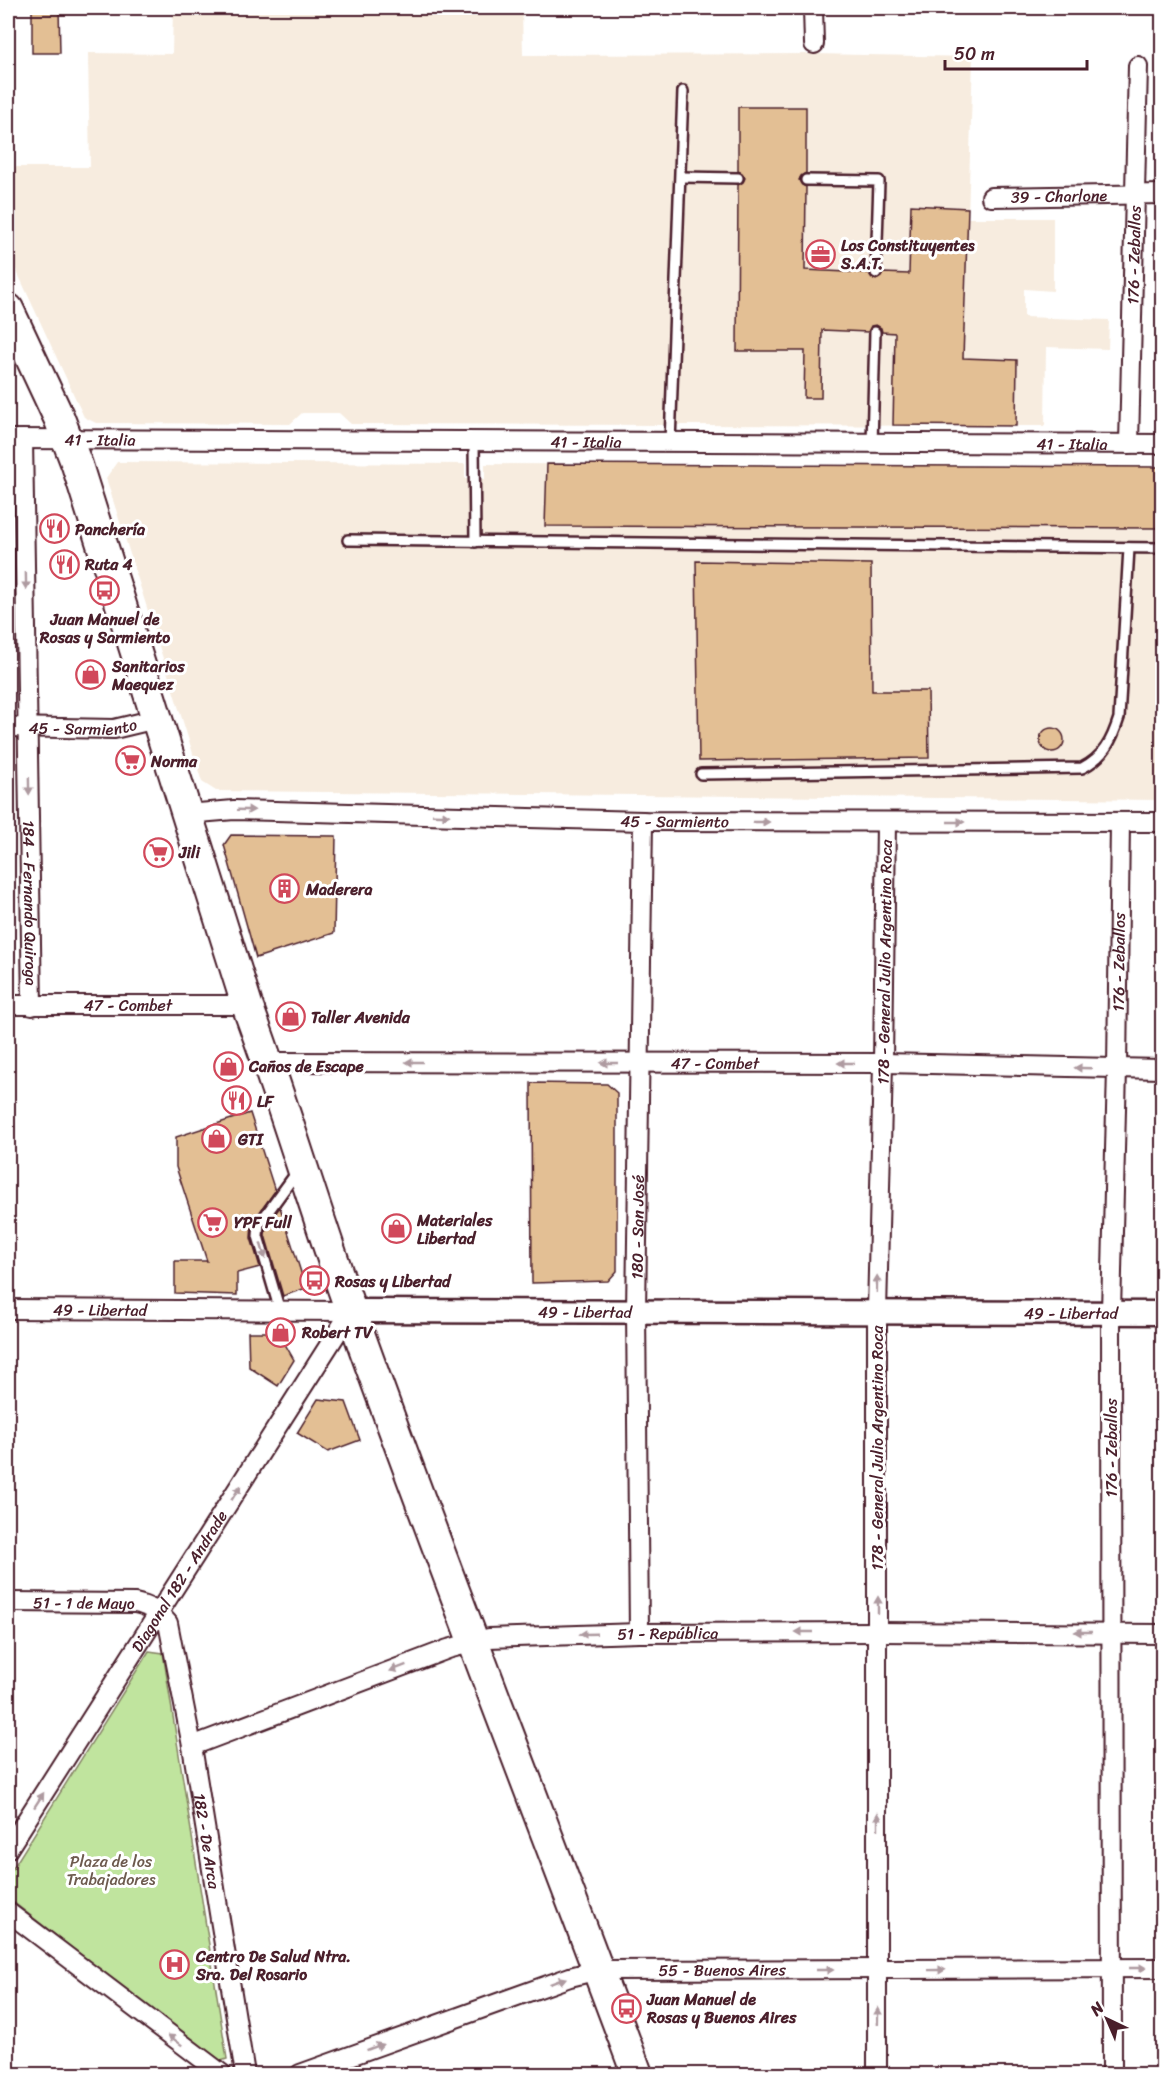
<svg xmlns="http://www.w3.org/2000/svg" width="1170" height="2082" font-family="Sriracha,sans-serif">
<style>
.built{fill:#f7ecdf}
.green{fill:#c0e49e;stroke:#858264;stroke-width:1.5}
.building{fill:#e3bf94;stroke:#4a1f2b;stroke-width:1.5}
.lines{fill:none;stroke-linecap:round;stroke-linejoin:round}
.service-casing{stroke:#4a1f2b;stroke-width:14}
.minor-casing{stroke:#4a1f2b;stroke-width:22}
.tertiary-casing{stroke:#4a1f2b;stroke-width:27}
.primary-casing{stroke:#4a1f2b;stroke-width:34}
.service{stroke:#fff;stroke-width:9}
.minor{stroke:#fff;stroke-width:18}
.tertiary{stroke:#fff;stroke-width:22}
.primary{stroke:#fff;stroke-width:30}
.oneway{fill:#ae9aa0}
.labels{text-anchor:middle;stroke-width:6;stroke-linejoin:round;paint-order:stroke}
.street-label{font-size:16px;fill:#4a1f2b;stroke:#fff}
.poi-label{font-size:16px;font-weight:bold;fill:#4a1f2b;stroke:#fff;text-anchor:start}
.park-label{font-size:16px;fill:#6d5a4e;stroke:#fff}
</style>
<rect width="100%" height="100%" fill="#fff"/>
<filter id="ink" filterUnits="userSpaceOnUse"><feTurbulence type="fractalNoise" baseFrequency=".0167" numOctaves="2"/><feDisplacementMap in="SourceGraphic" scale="12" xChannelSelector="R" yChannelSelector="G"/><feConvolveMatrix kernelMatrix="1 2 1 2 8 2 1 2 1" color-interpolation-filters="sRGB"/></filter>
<g filter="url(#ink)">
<g class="built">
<polygon points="173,8 522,8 523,55 813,54 973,57 968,218 1053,218 1053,291 1024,289 1024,317 1109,320 1108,349 1046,347 1045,426 351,424 339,413 302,413 290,424 96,423 84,417 8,252 8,167 90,167 88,53 172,54"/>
<polygon points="117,462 465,464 465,479 485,479 485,464 1162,467 1162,800 216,791 202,782 106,478"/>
</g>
<polygon class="green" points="149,1651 163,1653 227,2059 218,2062 8,1898 8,1876"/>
<g class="building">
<polygon points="32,8 59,8 60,53 32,53"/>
<polygon points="738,107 806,107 806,173 801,176 799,180 802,185 806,187 805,270 869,273 872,278 876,280 881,277 883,273 909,274 911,205 968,208 963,358 1017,360 1016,426 893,425 895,333 882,332 881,328 876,325 871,326 868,332 822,330 821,398 804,398 805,351 737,351 738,185 743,182 745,178 742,173 738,171"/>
<polygon points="547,464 1162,467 1162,528 545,526"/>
<polygon points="696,561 871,564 872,691 928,691 929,758 699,761"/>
<circle cx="1052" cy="740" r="12"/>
<polygon points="231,835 336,836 334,933 256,958 224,845"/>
<polygon points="531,1083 607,1084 617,1093 617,1271 608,1281 532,1283"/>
<polygon points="250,1113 275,1191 252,1223 251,1238 260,1267 237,1273 237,1295 175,1293 175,1261 207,1261 176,1167 176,1137"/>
<polygon points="280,1207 306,1288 283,1296 265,1235 266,1226"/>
<polygon points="248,1332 278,1332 294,1360 278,1386 249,1367"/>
<polygon points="318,1399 346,1402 360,1440 328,1452 297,1433"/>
</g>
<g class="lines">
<defs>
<g id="service">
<polyline points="681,177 738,178"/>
<polyline points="806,180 879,181 876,273"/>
<polyline points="474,442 475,542"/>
<polyline points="670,443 683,91"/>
<polyline points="872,444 875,332"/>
<polyline points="348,540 1162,548"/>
<path d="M 701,774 L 1082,768 C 1104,757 1112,740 1119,718 L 1129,548"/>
<polyline points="280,1311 258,1236 259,1224 297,1172"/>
</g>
<g id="minor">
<polyline points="813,8 814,44"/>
<path id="s1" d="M 991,197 L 1162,194"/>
<path id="s2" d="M 8,439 L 1162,444"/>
<path id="s3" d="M 23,439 L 32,1006"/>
<path id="s4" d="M 1129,444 L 1138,66"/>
<path id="s5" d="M 8,727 L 114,729 L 156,719"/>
<path id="s6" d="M 187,814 L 234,810 L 643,821 L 1162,822"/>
<path id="s7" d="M 8,1005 L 247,1005"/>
<path id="s8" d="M 268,1062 L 883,1063 L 1162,1069"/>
<path id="s9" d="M 8,1309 L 351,1311"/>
<path id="s10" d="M 8,1602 L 135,1603 C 149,1606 158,1611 168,1623 L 192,1746 L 245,2074"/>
<path id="s11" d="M 639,1633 L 636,1311 L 643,821"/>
<path id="s12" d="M 192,1746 L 448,1649 L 489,1638 L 639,1633 L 878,1632 L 1162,1634"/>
<path id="s13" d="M 8,1849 L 351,1311"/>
<polyline points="8,1912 222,2074"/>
<path id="s14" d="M 300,2074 L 570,1977 L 598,1970 L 1162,1968"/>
<path id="s15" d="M 877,2074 L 877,1312 L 883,1063 L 886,822"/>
<path id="s16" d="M 1112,2074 L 1111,1312 L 1117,1069 L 1120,822"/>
</g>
<g id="tertiary">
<path id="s17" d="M 351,1311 L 1162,1313"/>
</g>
<path id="primary" d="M 8,309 L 59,418 L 77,465 L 247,1005 C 285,1107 315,1212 352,1314 C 443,1569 543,1821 637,2074"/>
</defs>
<use href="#service" class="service-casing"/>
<use href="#minor" class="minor-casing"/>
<use href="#tertiary" class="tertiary-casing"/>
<use href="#primary" class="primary-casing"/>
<use href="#service" class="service"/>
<use href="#minor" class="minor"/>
<use href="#tertiary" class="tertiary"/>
<use href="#primary" class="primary"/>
</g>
<defs><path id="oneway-solid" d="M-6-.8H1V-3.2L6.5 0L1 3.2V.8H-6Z" transform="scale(1.5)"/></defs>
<g class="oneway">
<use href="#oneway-solid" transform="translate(26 581) rotate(89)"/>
<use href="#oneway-solid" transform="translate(29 786) rotate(89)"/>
<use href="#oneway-solid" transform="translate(246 810) rotate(2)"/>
<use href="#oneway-solid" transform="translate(441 815) rotate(2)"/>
<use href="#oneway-solid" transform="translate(761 822)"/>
<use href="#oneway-solid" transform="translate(956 822)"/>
<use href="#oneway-solid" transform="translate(414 1062) rotate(-180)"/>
<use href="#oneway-solid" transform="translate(609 1063) rotate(-180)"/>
<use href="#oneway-solid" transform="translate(846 1063) rotate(180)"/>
<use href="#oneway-solid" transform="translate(1083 1068) rotate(-178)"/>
<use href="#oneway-solid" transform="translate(263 1251) rotate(74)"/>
<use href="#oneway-solid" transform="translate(877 1284) rotate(-89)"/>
<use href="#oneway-solid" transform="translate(236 1493) rotate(-58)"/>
<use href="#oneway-solid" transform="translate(878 1605) rotate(-90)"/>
<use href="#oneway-solid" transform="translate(804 1632) rotate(180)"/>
<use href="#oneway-solid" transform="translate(1083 1632) rotate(-180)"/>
<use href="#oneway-solid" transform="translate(588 1634) rotate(178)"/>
<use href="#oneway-solid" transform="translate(398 1668) rotate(159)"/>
<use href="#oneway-solid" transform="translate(39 1800) rotate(-57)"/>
<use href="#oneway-solid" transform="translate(878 1821) rotate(-90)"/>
<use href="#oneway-solid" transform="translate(1138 1968)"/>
<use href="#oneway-solid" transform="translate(825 1970)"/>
<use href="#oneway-solid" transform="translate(937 1970) rotate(-1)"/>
<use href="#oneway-solid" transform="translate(558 1981) rotate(-20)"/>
<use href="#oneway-solid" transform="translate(878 2016) rotate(-89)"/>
<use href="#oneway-solid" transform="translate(175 2040) rotate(-143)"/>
<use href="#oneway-solid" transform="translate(375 2047) rotate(-20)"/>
</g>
</g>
<defs>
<symbol id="office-ring" viewBox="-11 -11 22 22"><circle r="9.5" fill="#fff" stroke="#d1495b" stroke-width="1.5"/><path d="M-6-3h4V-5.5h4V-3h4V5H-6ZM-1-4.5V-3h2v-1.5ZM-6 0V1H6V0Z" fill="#d1495b"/></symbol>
<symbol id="restaurant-ring" viewBox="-11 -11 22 22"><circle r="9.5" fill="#fff" stroke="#d1495b" stroke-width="1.5"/><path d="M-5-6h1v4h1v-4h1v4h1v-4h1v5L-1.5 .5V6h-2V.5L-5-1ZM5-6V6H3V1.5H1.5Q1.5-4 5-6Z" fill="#d1495b"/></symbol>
<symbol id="bus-ring" viewBox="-11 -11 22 22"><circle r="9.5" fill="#fff" stroke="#d1495b" stroke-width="1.5"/><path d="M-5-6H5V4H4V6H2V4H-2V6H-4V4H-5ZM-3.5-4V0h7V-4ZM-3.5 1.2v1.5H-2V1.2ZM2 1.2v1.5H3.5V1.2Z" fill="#d1495b"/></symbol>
<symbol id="shop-ring" viewBox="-11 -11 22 22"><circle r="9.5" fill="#fff" stroke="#d1495b" stroke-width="1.5"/><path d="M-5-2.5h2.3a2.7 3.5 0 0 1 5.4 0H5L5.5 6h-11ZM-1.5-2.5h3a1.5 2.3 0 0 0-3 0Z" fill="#d1495b"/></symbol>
<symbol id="supermarket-ring" viewBox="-11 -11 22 22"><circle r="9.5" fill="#fff" stroke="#d1495b" stroke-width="1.5"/><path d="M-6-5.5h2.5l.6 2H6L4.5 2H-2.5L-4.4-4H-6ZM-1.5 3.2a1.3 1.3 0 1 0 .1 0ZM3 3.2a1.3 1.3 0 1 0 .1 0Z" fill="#d1495b"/></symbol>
<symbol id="building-ring" viewBox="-11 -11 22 22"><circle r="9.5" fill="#fff" stroke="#d1495b" stroke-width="1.5"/><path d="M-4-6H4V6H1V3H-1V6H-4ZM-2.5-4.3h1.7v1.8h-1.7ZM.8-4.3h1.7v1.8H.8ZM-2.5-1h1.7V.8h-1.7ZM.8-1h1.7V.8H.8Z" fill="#d1495b"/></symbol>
<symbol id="hospital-ring" viewBox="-11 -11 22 22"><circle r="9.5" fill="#fff" stroke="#d1495b" stroke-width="1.5"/><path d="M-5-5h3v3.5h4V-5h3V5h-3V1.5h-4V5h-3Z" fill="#d1495b"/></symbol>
</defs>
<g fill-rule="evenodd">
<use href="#office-ring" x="804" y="238" width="33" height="33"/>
<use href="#restaurant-ring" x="38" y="512" width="33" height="33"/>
<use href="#restaurant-ring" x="48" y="548" width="33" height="33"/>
<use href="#bus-ring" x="88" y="574" width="33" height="33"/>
<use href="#shop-ring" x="74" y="658" width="33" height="33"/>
<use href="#supermarket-ring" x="114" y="744" width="33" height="33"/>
<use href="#supermarket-ring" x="142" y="836" width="33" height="33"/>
<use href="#building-ring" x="268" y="872" width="33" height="33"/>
<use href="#shop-ring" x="274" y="1000" width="33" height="33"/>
<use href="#shop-ring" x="212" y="1050" width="33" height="33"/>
<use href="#restaurant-ring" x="220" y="1084" width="33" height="33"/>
<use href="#shop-ring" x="200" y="1122" width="33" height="33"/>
<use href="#supermarket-ring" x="196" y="1206" width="33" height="33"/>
<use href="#shop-ring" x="380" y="1212" width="33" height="33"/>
<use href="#bus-ring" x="298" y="1264" width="33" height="33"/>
<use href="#shop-ring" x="264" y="1316" width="33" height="33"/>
<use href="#hospital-ring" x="158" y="1948" width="33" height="33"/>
<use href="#bus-ring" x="610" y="1992" width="33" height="33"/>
</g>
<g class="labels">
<g class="street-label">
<text dy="6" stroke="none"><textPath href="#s1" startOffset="68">39 - Charlone</textPath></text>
<text dy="6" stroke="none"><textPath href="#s4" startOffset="189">176 - Zeballos</textPath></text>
<text dy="6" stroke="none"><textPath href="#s2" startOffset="92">41 - Italia</textPath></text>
<text dy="6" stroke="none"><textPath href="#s2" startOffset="578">41 - Italia</textPath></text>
<text dy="6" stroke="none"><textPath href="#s2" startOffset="1064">41 - Italia</textPath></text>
<text dy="6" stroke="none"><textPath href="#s5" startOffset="75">45 - Sarmiento</textPath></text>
<text dy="6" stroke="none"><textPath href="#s6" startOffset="488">45 - Sarmiento</textPath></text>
<text dy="6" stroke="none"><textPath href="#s3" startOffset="464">184 - Fernando Quiroga</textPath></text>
<text dy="6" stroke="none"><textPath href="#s16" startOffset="1112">176 - Zeballos</textPath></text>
<text dy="6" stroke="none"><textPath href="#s15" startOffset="1112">178 - General Julio Argentino Roca</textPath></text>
<text dy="6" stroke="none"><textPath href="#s7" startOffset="120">47 - Combet</textPath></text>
<text dy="6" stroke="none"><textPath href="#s8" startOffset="447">47 - Combet</textPath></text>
<text dy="6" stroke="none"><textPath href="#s11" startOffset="406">180 - San José</textPath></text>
<text dy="6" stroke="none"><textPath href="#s9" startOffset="92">49 - Libertad</textPath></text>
<text dy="6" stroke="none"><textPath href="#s17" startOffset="234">49 - Libertad</textPath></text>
<text dy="6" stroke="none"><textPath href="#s17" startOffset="720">49 - Libertad</textPath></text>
<text transform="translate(877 1448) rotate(-90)" y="6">178 - General Julio Argentino Roca</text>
<text transform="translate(1111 1448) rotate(-90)" y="6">176 - Zeballos</text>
<text dy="6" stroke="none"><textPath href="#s13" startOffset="318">Diagonal 182 - Andrade</textPath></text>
<text dy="6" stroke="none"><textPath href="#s10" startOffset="76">51 - 1 de Mayo</textPath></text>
<text dy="6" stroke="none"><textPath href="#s12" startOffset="495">51 - República</textPath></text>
<text dy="6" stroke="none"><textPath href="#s10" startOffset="388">182 - De Arca</textPath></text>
<text dy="6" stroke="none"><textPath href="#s14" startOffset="440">55 - Buenos Aires</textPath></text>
</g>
<g class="poi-label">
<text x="841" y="251">Los Constituyentes<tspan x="841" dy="18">S.A.T.</tspan></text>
<text x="75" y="535">Panchería</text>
<text x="85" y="570">Ruta 4</text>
<text x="105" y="625" text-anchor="middle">Juan Manuel de<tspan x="105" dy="18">Rosas y Sarmiento</tspan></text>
<text x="112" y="672">Sanitarios<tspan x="112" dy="18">Maequez</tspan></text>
<text x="151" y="767">Norma</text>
<text x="179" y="858">Jili</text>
<text x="306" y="895">Maderera</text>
<text x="311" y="1023">Taller Avenida</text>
<text x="249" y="1072">Caños de Escape</text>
<text x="257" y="1107">LF</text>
<text x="238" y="1145">GTI</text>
<text x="417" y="1226">Materiales<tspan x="417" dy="18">Libertad</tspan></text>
<text x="234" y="1228">YPF Full</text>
<text x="335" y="1287">Rosas y Libertad</text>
<text x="302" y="1338">Robert TV</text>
<text x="196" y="1962">Centro De Salud Ntra.<tspan x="196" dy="18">Sra. Del Rosario</tspan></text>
<text x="647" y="2005">Juan Manuel de<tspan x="647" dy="18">Rosas y Buenos Aires</tspan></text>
</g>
<g class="park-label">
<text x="111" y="1867">Plaza de los<tspan x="111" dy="18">Trabajadores</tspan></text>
</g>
</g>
<rect width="1170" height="2082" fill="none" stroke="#fff" stroke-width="30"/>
<rect x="15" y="15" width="1140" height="2052" fill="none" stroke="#4a1f2b" stroke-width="2" filter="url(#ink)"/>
<g transform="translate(1107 2019) rotate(316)" stroke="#ffffff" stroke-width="4.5" paint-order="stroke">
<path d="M0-4.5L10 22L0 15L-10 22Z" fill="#4a1f2b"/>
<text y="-9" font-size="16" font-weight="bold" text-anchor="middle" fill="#4a1f2b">N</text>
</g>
<path d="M945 60v9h142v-9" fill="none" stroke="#4a1f2b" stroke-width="3"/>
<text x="954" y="60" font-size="18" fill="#4a1f2b" stroke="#ffffff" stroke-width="4.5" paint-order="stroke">50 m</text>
</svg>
